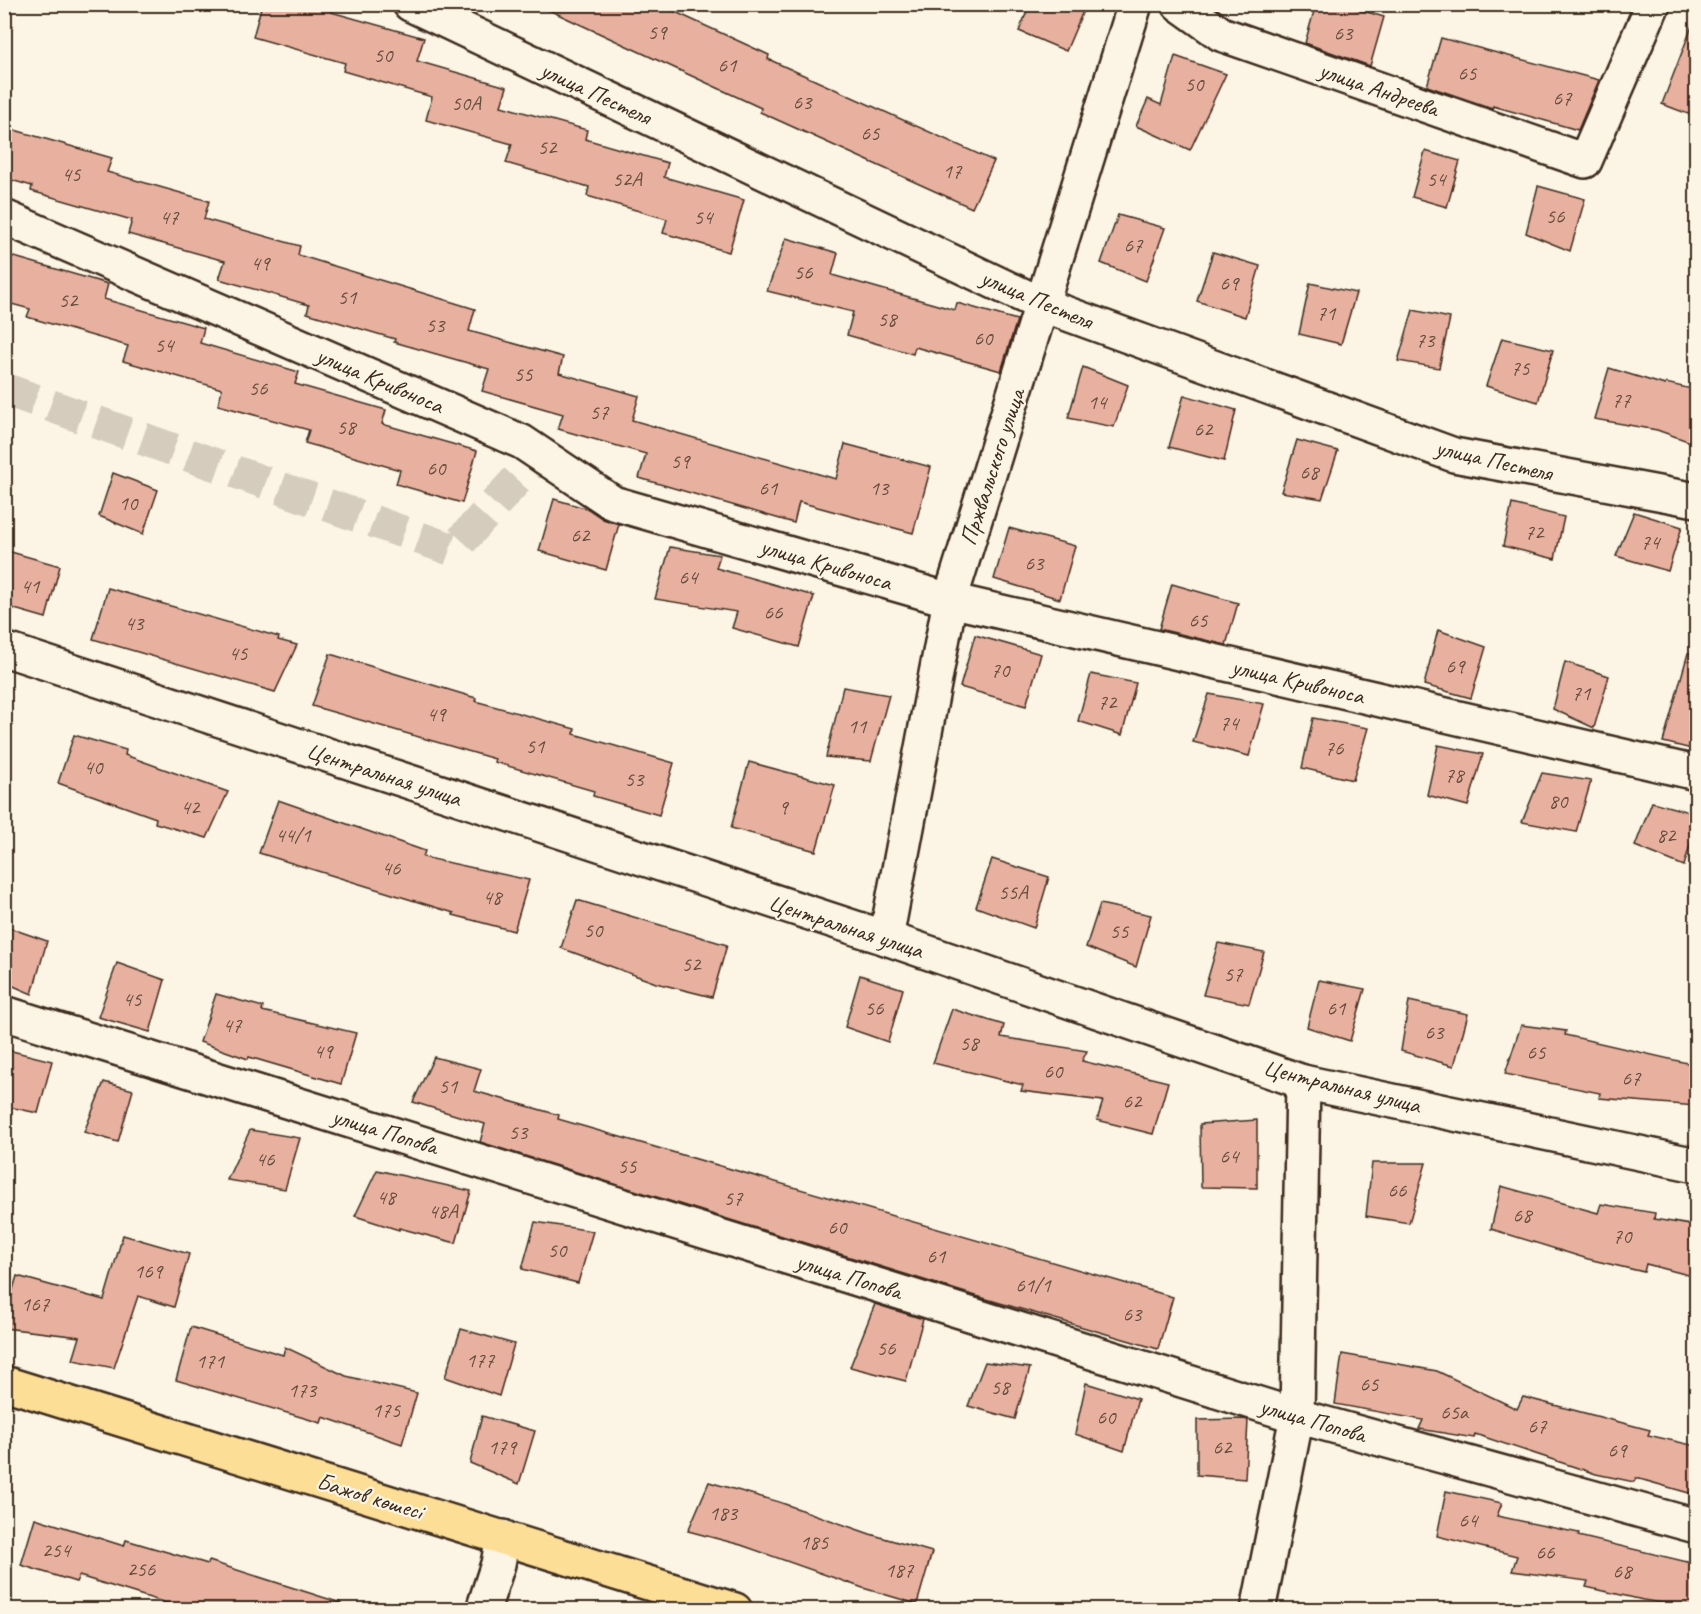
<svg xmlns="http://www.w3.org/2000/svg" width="1701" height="1614" font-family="Caveat,sans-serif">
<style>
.building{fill:#e8b19f;stroke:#3b2a1e;stroke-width:1.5}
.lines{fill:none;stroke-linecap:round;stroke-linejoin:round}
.minor-tunnel{stroke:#d5ccbd;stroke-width:33;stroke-dasharray:33 16;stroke-linecap:butt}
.minor-casing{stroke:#3b2a1e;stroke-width:38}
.major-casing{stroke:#3b2a1e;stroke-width:38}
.minor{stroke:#fcf5e5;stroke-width:33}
.major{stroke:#fdde96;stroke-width:33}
.labels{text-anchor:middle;stroke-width:4.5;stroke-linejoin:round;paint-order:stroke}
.number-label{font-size:21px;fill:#664c3e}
.street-label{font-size:24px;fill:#3b2a1e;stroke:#fcf5e5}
</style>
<rect width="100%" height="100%" fill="#fcf5e5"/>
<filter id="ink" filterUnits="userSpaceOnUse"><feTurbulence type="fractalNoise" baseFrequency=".0167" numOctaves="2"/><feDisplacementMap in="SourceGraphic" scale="12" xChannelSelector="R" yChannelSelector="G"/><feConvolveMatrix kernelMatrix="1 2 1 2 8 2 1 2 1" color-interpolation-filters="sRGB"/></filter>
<g filter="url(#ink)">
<g class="building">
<polygon points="262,4 334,4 331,12 424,38 417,61 507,87 501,106 587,130 585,139 668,163 664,177 744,200 729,252 663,233 667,219 587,196 589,187 506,163 512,144 426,120 432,97 343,71 345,63 253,37"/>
<polygon points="536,4 658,4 769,55 768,59 994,161 972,208 760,112 761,108"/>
<polygon points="1030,4 1086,4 1066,51 1019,31"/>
<polygon points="1316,4 1340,4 1384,17 1370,66 1305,43"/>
<polygon points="1694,21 1696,22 1696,117 1662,104"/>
<polygon points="1441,38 1599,80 1578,130 1493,106 1493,108 1486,106 1427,86"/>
<polygon points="1175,56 1226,74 1190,150 1136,126 1148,99 1161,105"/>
<polygon points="4,127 112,158 107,172 209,201 204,219 300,246 298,255 475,309 469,331 563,357 559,373 639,396 632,420 836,479 845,444 931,467 913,533 799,502 794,523 639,478 646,454 558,429 563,414 482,391 489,369 394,342 395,339 307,313 309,305 219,279 225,261 128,234 132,220 31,191 32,186 4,178"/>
<polygon points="1425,151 1460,161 1447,207 1412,197"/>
<polygon points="1538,186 1585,199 1570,251 1526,233"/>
<polygon points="1118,215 1165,228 1146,281 1101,263"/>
<polygon points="786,238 838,253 832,275 955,310 957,303 1017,320 1001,371 915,347 913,354 847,335 853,312 767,291"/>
<polygon points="1213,252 1260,266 1245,317 1197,301"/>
<polygon points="4,254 108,284 104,299 204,328 200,343 299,372 295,384 386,410 382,424 477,451 462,503 396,484 400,470 305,443 309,430 218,405 222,389 123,361 128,346 27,317 30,309 4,302"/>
<polygon points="1310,283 1356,293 1341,344 1299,334"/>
<polygon points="1413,310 1450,318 1439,368 1398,361"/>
<polygon points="1502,338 1553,350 1538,402 1486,386"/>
<polygon points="1083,367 1128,385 1114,427 1068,418"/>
<polygon points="1609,368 1665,385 1666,383 1696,390 1696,444 1657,430 1594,419"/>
<polygon points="1184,395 1236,410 1224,461 1169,447"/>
<polygon points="1297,440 1338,451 1322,499 1281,492"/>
<polygon points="113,473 158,490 143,534 99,516"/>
<polygon points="554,499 588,509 603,519 619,524 606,570 539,551"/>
<polygon points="1512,504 1564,517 1555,559 1503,546"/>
<polygon points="1634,512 1682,527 1668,571 1616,556"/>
<polygon points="1009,528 1075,546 1060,599 994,579"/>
<polygon points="670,547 720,555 716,568 814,596 799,647 732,628 737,612 655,599"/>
<polygon points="4,550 60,566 46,618 4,606"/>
<polygon points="1172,584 1238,603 1226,645 1159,629"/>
<polygon points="108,588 279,637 278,640 297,645 275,692 93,639"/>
<polygon points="1438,630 1486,647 1471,698 1424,685"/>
<polygon points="975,635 1041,654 1026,706 960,687"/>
<polygon points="1688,653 1696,654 1696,750 1663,742"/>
<polygon points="330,654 476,698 475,701 575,729 574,734 674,763 659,815 593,796 594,791 494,762 495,759 312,706"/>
<polygon points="1565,662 1609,676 1594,728 1553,709"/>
<polygon points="1091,674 1136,683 1122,735 1078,721"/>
<polygon points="843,687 889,695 871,761 826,757"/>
<polygon points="1209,694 1264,704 1249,756 1193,742"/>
<polygon points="1313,718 1368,728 1353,780 1302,768"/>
<polygon points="74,735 126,750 125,755 228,792 207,838 155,823 156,818 58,783"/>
<polygon points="1438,745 1483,754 1468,806 1427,795"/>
<polygon points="749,762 835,785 816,851 731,828"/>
<polygon points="1542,773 1591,781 1576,832 1522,822"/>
<polygon points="278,800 425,851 423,857 529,880 514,931 453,915 454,913 259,853"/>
<polygon points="1652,802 1696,814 1696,824 1684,866 1635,846"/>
<polygon points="992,859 1049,877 1034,928 976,907"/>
<polygon points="577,900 727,945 712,997 656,983 561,948"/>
<polygon points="1100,904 1151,915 1136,967 1086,947"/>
<polygon points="4,926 47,941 32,994 4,982"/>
<polygon points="1218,943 1264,952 1249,1004 1203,995"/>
<polygon points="117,963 165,980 150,1032 98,1017"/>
<polygon points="860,975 903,989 888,1042 845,1027"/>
<polygon points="1319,980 1365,989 1350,1041 1307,1027"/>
<polygon points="216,994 263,1007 262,1011 356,1033 341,1084 249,1057 248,1059 200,1042"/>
<polygon points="1409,1001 1468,1014 1454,1066 1401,1051"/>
<polygon points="952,1009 1004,1025 1001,1037 1087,1051 1082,1061 1168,1082 1153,1134 1097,1120 1103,1101 1021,1091 1023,1085 933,1063"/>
<polygon points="1521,1025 1566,1031 1565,1035 1696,1065 1696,1106 1599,1098 1600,1093 1505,1074"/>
<polygon points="4,1049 52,1061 38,1113 4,1106"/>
<polygon points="434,1057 481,1069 474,1091 559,1115 558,1119 1173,1297 1158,1349 966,1293 480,1142 485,1124 413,1102"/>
<polygon points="104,1082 133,1090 118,1142 84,1132"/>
<polygon points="1257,1120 1257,1188 1201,1187 1200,1124"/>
<polygon points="250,1130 300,1138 285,1189 227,1180"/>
<polygon points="1372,1163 1426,1163 1409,1223 1366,1216"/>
<polygon points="377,1170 471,1191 456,1243 399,1228 399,1230 355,1216"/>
<polygon points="1501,1186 1598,1213 1601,1204 1655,1213 1654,1219 1696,1226 1696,1277 1646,1264 1644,1272 1588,1259 1491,1229"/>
<polygon points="535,1222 593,1231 578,1283 522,1269"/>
<polygon points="123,1235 189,1254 174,1307 138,1296 114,1368 73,1360 80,1337 4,1328 4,1319 17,1276 104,1300"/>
<polygon points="875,1304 923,1319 906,1381 850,1367"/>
<polygon points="191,1327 283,1355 285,1347 346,1376 417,1393 402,1444 323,1417 321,1423 176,1380"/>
<polygon points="461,1329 514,1344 499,1396 445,1377"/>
<polygon points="1342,1354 1437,1371 1517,1409 1523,1397 1650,1430 1648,1435 1696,1446 1696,1495 1636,1478 1634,1482 1596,1474 1475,1434 1474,1438 1419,1429 1423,1420 1335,1404"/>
<polygon points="985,1362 1030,1368 1015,1419 968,1406"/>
<polygon points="1086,1383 1138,1399 1124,1451 1075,1434"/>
<polygon points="482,1416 535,1431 519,1484 470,1463"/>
<polygon points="1243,1419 1248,1420 1245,1479 1197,1475 1197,1420"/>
<polygon points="709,1482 779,1502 870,1534 932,1552 917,1604 863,1588 741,1545 688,1531"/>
<polygon points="1446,1491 1502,1503 1497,1516 1579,1533 1578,1536 1696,1564 1696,1608 1643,1600 1586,1587 1588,1581 1512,1571 1517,1556 1437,1536"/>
<polygon points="35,1518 124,1546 126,1540 208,1564 209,1561 341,1603 340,1610 189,1610 79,1576 76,1582 21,1565"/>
</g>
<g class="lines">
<polyline class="minor-tunnel" points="4,389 453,550 540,454"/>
<defs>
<g id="minor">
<polyline points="410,4 1043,305 1454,455 1696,500"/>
<polyline points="1179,4 1221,34 1585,161 1653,4"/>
<polyline points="4,217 522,442 613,503 950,600 1696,773"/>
<polyline points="4,649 886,938 1303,1082 1696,1165"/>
<polyline points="886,938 950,600 1135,4"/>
<polyline points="4,1013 1297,1416 1696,1526"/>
<polyline points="483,1610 498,1564 503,1537"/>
<polyline points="1258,1610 1297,1416 1303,1082"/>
</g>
<polyline id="major" points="4,1383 735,1610"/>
</defs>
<use href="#minor" class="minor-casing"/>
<use href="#major" class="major-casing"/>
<use href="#minor" class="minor"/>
<use href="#major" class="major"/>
</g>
</g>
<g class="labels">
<g class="number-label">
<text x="657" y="39">59</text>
<text x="1343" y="40">63</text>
<text x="383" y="62">50</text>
<text x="727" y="72">61</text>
<text x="1467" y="80">65</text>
<text x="1194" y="91">50</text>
<text x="1562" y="105">67</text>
<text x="802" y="109">63</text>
<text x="466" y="110">50А</text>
<text x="870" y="140">65</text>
<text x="547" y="154">52</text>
<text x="952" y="178">17</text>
<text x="71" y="181">45</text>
<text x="627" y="186">52А</text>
<text x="1436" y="186">54</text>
<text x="1555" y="223">56</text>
<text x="169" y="224">47</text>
<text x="703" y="224">54</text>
<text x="1133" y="252">67</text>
<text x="260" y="270">49</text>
<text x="803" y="279">56</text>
<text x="1229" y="290">69</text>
<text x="347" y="304">51</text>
<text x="68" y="307">52</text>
<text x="1326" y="320">71</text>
<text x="887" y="326">58</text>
<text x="435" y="332">53</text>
<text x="983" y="345">60</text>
<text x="1425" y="347">73</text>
<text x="164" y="352">54</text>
<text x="1520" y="375">75</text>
<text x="523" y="381">55</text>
<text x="258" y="395">56</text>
<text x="1621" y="407">77</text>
<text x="1097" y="409">14</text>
<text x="599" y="419">57</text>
<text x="346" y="434">58</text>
<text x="1203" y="436">62</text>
<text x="680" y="468">59</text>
<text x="436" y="475">60</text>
<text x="1309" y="479">68</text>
<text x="768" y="495">61</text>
<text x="879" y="495">13</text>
<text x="128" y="510">10</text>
<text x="1534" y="539">72</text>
<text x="580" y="542">62</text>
<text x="1650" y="549">74</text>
<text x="1034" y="570">63</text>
<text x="688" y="584">64</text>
<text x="30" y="593">41</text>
<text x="773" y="619">66</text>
<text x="1198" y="627">65</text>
<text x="134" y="630">43</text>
<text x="238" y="660">45</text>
<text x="1455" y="673">69</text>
<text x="1000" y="677">70</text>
<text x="1581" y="700">71</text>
<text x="1107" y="709">72</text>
<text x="436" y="721">49</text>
<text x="1229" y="730">74</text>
<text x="857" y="733">11</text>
<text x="535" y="753">51</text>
<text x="1334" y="755">76</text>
<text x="93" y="774">40</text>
<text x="1454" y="782">78</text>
<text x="634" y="786">53</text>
<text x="1558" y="808">80</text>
<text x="190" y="814">42</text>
<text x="783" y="814">9</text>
<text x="293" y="842">44/1</text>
<text x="1666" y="842">82</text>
<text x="391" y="875">46</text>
<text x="1013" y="899">55А</text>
<text x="492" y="904">48</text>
<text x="593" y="937">50</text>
<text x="1119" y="938">55</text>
<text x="691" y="971">52</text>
<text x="1233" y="981">57</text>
<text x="132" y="1006">45</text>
<text x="874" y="1015">56</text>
<text x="1336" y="1015">61</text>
<text x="232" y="1032">47</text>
<text x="1434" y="1039">63</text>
<text x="969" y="1050">58</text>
<text x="323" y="1058">49</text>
<text x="1536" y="1059">65</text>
<text x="1053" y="1078">60</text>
<text x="1631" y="1085">67</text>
<text x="448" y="1093">51</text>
<text x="1132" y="1108">62</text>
<text x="518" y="1139">53</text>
<text x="1229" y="1163">64</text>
<text x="265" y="1166">46</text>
<text x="627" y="1173">55</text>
<text x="1397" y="1197">66</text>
<text x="386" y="1204">48</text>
<text x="733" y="1205">57</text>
<text x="443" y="1218">48А</text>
<text x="1522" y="1222">68</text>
<text x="837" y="1234">60</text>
<text x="1622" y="1243">70</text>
<text x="557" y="1257">50</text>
<text x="936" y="1263">61</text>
<text x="148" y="1278">169</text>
<text x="1033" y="1292">61/1</text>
<text x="35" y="1311">167</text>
<text x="1132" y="1321">63</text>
<text x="886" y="1355">56</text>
<text x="480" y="1367">177</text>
<text x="210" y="1368">171</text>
<text x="1369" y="1391">65</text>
<text x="1000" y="1394">58</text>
<text x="302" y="1397">173</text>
<text x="386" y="1417">175</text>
<text x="1454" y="1419">65а</text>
<text x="1106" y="1424">60</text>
<text x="1537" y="1433">67</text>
<text x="502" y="1454">179</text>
<text x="1222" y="1454">62</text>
<text x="1617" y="1457">69</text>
<text x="723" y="1520">183</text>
<text x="1468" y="1527">64</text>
<text x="814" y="1549">185</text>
<text x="56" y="1557">254</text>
<text x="1545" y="1559">66</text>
<text x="141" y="1576">256</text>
<text x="899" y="1577">187</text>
<text x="1622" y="1578">68</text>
</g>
<g class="street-label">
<text transform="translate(1379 89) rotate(19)" y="8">улица Андреева</text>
<text transform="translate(596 93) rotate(25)" y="8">улица Пестеля</text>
<text transform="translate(1037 299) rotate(23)" y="8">улица Пестеля</text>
<text transform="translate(380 380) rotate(23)" y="8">улица Кривоноса</text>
<text transform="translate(1494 460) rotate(13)" y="8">улица Пестеля</text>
<text transform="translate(992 467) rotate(-72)" y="8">Пржвальского улица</text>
<text transform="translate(826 564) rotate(16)" y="8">улица Кривоноса</text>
<text transform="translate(1298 681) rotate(13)" y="8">улица Кривоноса</text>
<text transform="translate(384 774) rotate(18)" y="8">Центральная улица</text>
<text transform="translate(846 926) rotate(18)" y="8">Центральная улица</text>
<text transform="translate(1342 1086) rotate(14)" y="8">Центральная улица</text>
<text transform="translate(385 1131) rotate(17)" y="8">улица Попова</text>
<text transform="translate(849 1276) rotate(17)" y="8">улица Попова</text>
<text transform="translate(1313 1420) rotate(16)" y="8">улица Попова</text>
<text transform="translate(370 1496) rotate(17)" y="8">Бажов көшесі</text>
</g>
</g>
<rect width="1701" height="1614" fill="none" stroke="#fcf5e5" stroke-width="24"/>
<rect x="12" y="12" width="1677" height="1590" fill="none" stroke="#3b2a1e" stroke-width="2" filter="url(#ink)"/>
</svg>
